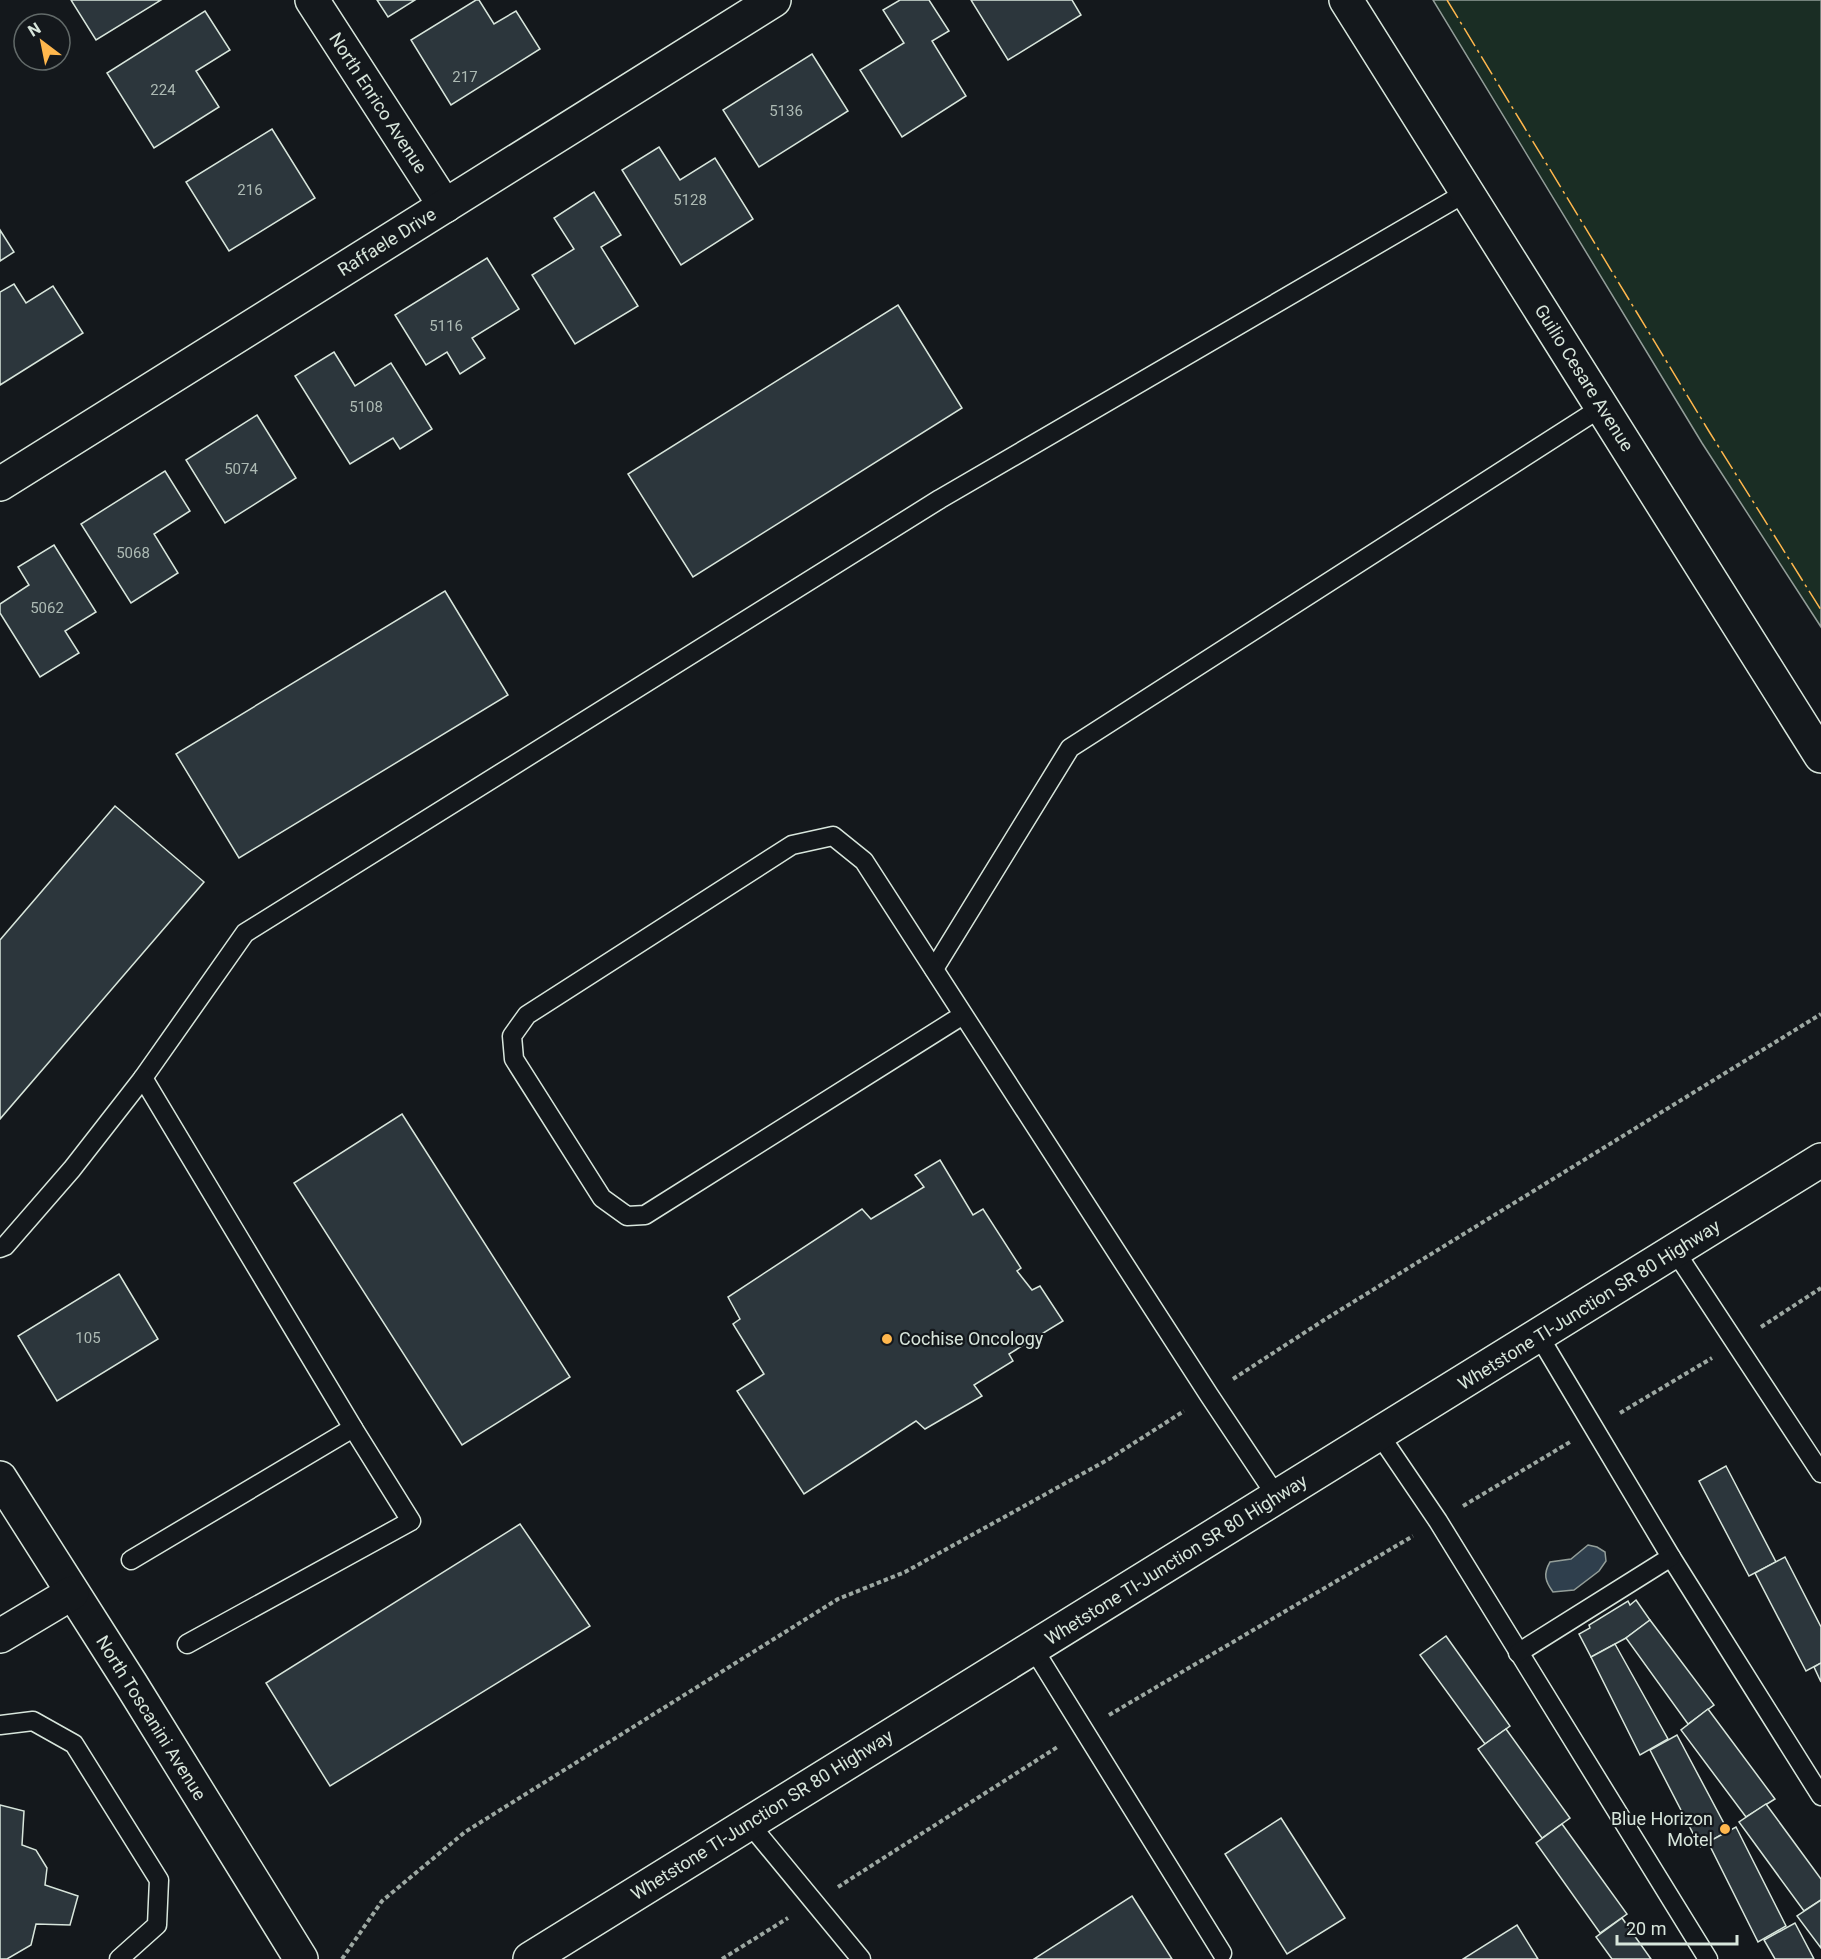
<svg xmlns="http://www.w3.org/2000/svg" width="1821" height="1959" font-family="Roboto,sans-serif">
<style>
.green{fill:#1a2d24;stroke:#939e99;stroke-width:1.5}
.water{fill:#2f3f4d;stroke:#939e99;stroke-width:1.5}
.building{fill:#2c363c;stroke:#d8e6dc;stroke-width:1.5}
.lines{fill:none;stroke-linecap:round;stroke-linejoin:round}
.lane-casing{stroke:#d8e6dc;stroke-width:21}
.street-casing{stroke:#d8e6dc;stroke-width:36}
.secondary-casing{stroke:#d8e6dc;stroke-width:36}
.highway-casing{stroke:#d8e6dc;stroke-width:36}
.path{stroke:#9da8a2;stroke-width:4;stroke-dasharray:4.5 3;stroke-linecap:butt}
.lane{stroke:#14181c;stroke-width:18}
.street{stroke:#14181c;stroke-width:33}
.secondary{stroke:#14181c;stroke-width:33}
.highway{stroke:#14181c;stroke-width:33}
.power{stroke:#ffb74d;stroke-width:1.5;stroke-dasharray:21 4.5 3 4.5;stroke-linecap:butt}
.poi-dot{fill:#ffb74d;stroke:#14181c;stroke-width:2}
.labels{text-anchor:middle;stroke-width:4.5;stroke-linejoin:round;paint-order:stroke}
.number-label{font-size:15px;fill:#adbab4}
.street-label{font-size:18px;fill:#d8e6dc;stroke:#14181c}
.poi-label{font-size:18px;fill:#d8e6dc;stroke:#14181c;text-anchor:start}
</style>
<rect width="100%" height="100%" fill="#14181c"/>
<polygon class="green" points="1433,0 1821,0 1821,627 1702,443"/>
<path class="water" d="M 1588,1545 L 1597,1547 L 1605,1552 L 1606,1561 L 1599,1571 L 1574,1590 L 1553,1592 C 1545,1581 1543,1574 1550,1562 L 1571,1559 Z"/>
<g class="building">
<polygon points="71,0 161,0 96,40"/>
<polygon points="377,0 415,0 388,17"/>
<polygon points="476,0 479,0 494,24 516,11 540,49 451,105 411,40"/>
<polygon points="900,0 929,0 949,31 932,41 966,96 902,137 860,70 904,43 883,10"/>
<polygon points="971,0 1072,0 1081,15 1008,60"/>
<polygon points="205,11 230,50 196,71 219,107 154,148 107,73"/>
<polygon points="812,54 848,111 759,167 723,110"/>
<polygon points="272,129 315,198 229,251 186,182"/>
<polygon points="659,147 680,180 715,158 753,219 681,265 622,170"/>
<polygon points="594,192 621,235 601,247 638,306 575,344 532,275 574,249 554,218"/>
<polygon points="0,230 14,252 0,261"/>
<polygon points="487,258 519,309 472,338 485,358 460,374 447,352 426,365 395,315"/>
<polygon points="14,284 26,303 53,286 83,333 0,385 0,292"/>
<polygon points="898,305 962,408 693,577 628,474"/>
<polygon points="334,352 355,386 391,363 432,429 400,449 393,438 350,464 295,376"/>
<polygon points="257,415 296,478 225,523 186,460"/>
<polygon points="165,471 190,511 154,534 178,573 131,603 81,524"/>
<polygon points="54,545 96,612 65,631 79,653 40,677 0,613 0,604 29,585 18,567"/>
<polygon points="445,591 508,695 239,858 176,754"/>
<polygon points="115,806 204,882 0,1119 0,940"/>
<polygon points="402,1114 570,1377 462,1445 294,1183"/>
<polygon points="940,1160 973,1215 983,1209 1021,1268 1017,1271 1032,1290 1040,1286 1063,1321 1009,1354 1013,1361 974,1385 982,1396 925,1429 916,1421 804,1494 737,1391 764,1374 733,1324 740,1319 728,1297 862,1209 871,1219 924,1187 915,1175"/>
<polygon points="119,1274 158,1339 57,1401 18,1336"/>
<polygon points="1726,1466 1776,1562 1749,1576 1699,1481"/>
<polygon points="520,1524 590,1626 330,1786 266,1683"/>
<polygon points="1785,1557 1821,1627 1821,1663 1806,1671 1755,1573"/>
<polygon points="1636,1600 1650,1620 1626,1638 1591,1657 1579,1634 1590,1628 1589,1625 1628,1601 1630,1605"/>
<polygon points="1650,1620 1714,1705 1688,1724 1626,1638"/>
<polygon points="1446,1636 1510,1726 1485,1744 1420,1655"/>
<polygon points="1615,1644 1668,1739 1640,1755 1591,1657"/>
<polygon points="1821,1663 1821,1682 1814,1667"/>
<polygon points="1708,1709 1775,1799 1746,1817 1681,1730"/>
<polygon points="1506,1729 1570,1818 1542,1838 1478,1749"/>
<polygon points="1677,1735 1728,1831 1700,1847 1650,1750"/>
<polygon points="1766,1804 1821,1879 1821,1900 1804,1911 1739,1822"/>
<polygon points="0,1805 24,1811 22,1845 36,1850 47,1868 45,1885 78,1896 70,1925 36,1924 31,1945 7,1959 0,1959"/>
<polygon points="1281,1818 1345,1918 1287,1954 1225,1854"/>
<polygon points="1562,1824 1627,1914 1600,1933 1536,1843"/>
<polygon points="1736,1827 1786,1926 1758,1942 1708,1842"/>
<polygon points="1132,1896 1172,1959 1034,1959"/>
<polygon points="1821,1900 1821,1948 1797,1916"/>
<polygon points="1622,1918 1651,1959 1612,1959 1596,1937"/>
<polygon points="1795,1923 1814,1959 1775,1959 1764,1940"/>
<polygon points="1517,1925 1538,1959 1463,1959"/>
</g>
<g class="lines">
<defs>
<g id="lane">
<polyline points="934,969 1070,748 1602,407"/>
<polyline points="963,1015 645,1215 627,1216 602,1198 514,1059 512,1036 527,1015 792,845 833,836 864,861 1209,1395 1277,1497"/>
<polyline points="143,1078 245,933 940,499 1467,192"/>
<polyline points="0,1248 5,1246 72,1169 143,1078 353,1428"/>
<polyline points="1675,1251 1821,1473"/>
<polyline points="1539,1336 1671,1557 1821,1796"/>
<polyline points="1379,1434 1438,1521 1708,1959"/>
<polyline points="131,1560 353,1428 411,1521 187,1644"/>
<polyline points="1033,1648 1222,1953"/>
<polyline points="1518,1653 1671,1557"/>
<polyline points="0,1725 33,1721 74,1744 159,1880 157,1925 119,1959"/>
<polyline points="748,1822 861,1959"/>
</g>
<g id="street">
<polyline points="312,0 445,206"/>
<polyline points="0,484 774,0"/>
<polyline points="0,1478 131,1684 301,1959"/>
<polyline points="0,1636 72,1593"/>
</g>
<polyline id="secondary" points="1346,0 1821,756"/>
<polyline id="highway" points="530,1959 1821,1160"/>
</defs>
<use href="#lane" class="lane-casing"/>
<use href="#street" class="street-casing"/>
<use href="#secondary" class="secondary-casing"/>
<use href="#highway" class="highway-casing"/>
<g class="path">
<polyline points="1761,1327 1821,1288"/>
<polyline points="1233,1379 1324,1320 1821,1014"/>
<polyline points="1620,1413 1712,1358"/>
<polyline points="1463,1506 1570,1442"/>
<polyline points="1109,1715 1413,1536"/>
<polyline points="838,1887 1059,1746"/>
<polyline points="342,1959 382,1901 465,1832 838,1599 905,1572 1109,1459 1184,1411"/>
<polyline points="722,1959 788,1918"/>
</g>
<use href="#lane" class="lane"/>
<use href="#street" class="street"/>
<use href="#secondary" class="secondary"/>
<use href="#highway" class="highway"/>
<polyline class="power" points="1447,0 1710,433 1821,610"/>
</g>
<g class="poi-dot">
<circle cx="887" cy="1339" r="6"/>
<circle cx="1725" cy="1829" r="6"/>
</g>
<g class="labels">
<g class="number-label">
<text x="465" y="82">217</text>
<text x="163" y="95">224</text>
<text x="786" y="116">5136</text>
<text x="250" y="195">216</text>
<text x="690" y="205">5128</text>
<text x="446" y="331">5116</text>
<text x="366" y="412">5108</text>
<text x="241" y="474">5074</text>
<text x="133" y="558">5068</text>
<text x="47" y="613">5062</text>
<text x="88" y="1343">105</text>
</g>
<g class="street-label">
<text transform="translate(378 103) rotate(57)" y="6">North Enrico Avenue</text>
<text transform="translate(387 242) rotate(-32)" y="6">Raffaele Drive</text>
<text transform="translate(1584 378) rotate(58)" y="6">Guilio Cesare Avenue</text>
<text transform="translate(1589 1305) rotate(-32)" y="6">Whetstone TI-Junction SR 80 Highway</text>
<text transform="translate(1176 1560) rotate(-32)" y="6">Whetstone TI-Junction SR 80 Highway</text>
<text transform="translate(151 1718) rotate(58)" y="6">North Toscanini Avenue</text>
<text transform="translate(762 1815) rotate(-32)" y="6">Whetstone TI-Junction SR 80 Highway</text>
</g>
<g class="poi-label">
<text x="899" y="1345">Cochise Oncology</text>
<text x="1713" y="1825" text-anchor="end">Blue Horizon<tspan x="1713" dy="21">Motel</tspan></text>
</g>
</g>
<g transform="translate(42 42) rotate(328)"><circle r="28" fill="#14181c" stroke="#626a69" stroke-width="1.5"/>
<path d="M0-4.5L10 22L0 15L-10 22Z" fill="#ffb74d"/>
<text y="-9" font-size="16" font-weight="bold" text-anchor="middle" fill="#d8e6dc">N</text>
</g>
<path d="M1617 1935v9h120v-9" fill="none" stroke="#d8e6dc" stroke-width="3"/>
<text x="1626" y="1935" font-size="18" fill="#d8e6dc" stroke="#14181c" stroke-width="4.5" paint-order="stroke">20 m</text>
</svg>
